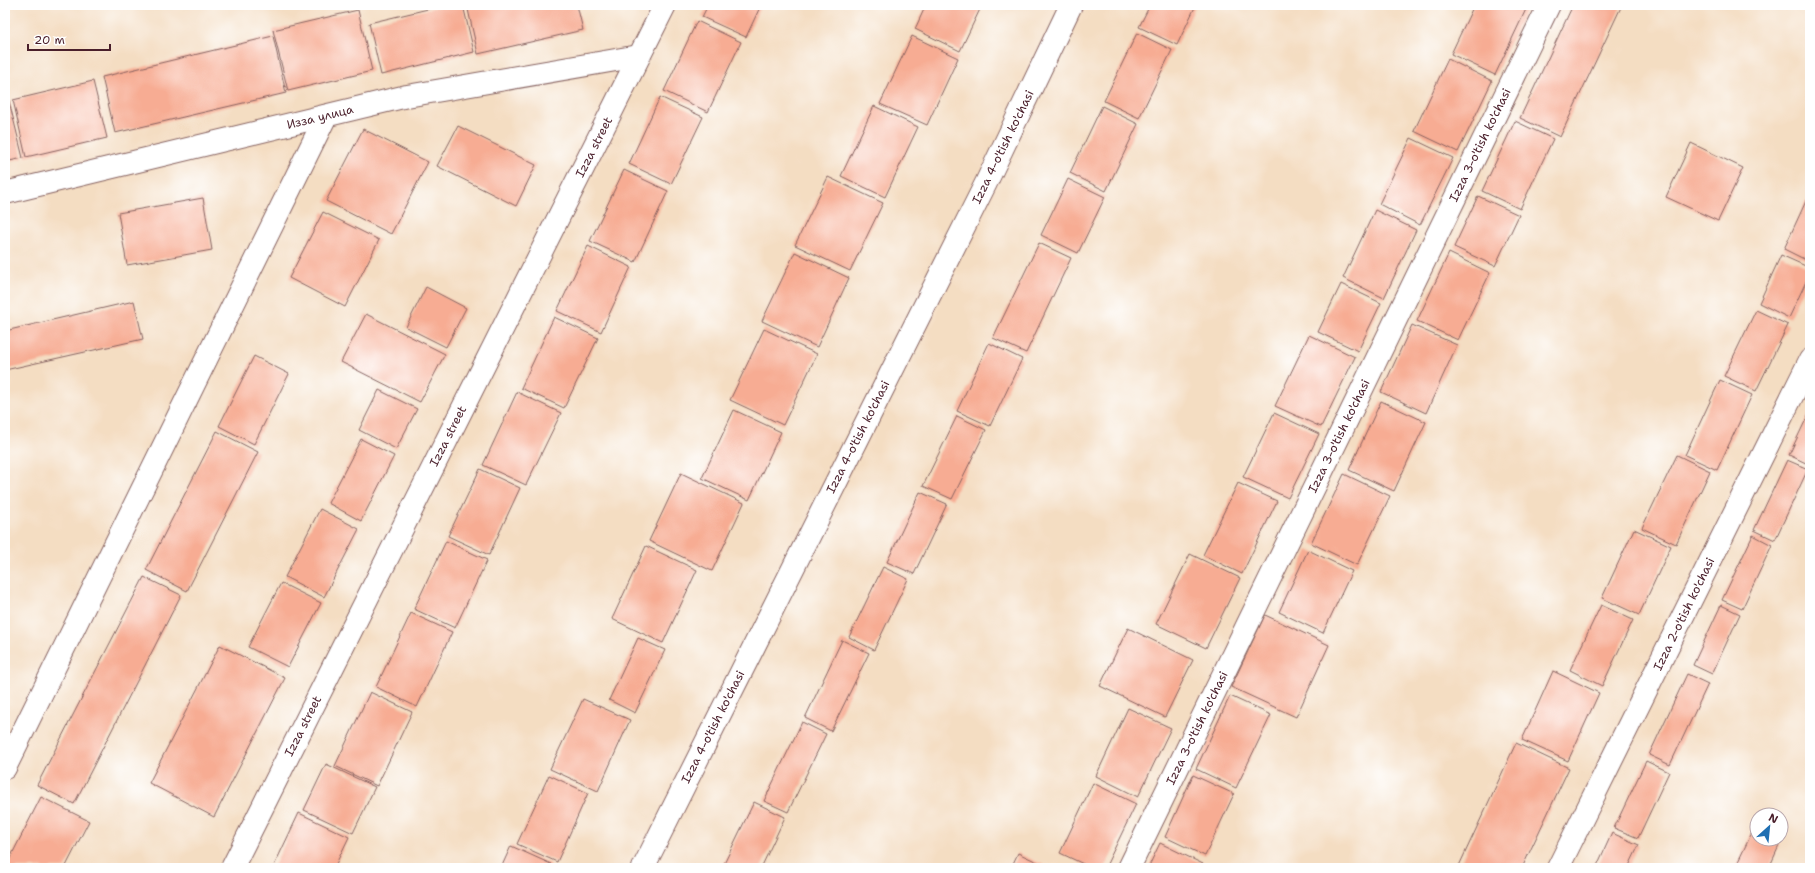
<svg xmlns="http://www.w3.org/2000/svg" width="1815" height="873" font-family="'Shantell Sans',sans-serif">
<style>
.building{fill:#f7ac93}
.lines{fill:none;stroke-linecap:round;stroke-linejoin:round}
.minor-casing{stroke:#866260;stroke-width:24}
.minor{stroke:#fff;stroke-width:22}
.labels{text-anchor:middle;stroke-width:3.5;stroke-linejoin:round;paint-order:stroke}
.street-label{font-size:12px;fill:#4a1f2b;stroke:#fff}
</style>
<rect width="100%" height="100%" fill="#fff"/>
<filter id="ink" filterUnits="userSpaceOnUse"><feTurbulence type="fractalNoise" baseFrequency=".025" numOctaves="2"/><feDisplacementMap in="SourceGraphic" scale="8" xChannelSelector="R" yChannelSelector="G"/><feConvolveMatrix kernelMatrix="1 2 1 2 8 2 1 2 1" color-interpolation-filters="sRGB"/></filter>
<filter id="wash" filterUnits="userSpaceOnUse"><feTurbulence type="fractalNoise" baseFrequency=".012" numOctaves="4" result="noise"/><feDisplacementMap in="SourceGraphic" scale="16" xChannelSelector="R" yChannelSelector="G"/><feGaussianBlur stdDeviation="0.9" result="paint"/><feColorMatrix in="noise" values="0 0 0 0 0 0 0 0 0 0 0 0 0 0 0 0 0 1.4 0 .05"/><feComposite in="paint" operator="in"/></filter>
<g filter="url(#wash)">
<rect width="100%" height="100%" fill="#f4ddc2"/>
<g id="blocks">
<g class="building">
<polygon points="445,5 463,5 474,52 381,75 369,23"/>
<polygon points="467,5 577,5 583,30 478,54"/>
<polygon points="708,5 761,5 746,37 702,17"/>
<polygon points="926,5 982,5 960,51 915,29"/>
<polygon points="1150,5 1196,5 1177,45 1139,27"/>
<polygon points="1474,5 1528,5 1495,75 1451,54"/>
<polygon points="1573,5 1622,5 1560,137 1520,118"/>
<polygon points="358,10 372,71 288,91 273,30"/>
<polygon points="697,21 741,42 708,112 664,91"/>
<polygon points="1137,33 1172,50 1139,118 1104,101"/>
<polygon points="273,36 286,93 115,133 102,77"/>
<polygon points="912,36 958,58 927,125 880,104"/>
<polygon points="1448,59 1492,81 1458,152 1414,131"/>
<polygon points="93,81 107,138 26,157 13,100"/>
<polygon points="5,93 7,93 23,158 5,162"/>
<polygon points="660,97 703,117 671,184 629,164"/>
<polygon points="874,106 918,127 885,197 841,176"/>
<polygon points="1102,106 1138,124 1106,191 1070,173"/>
<polygon points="1515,121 1553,139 1520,209 1482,191"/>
<polygon points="458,126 536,165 516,206 437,166"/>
<polygon points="363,129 428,162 391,234 326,201"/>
<polygon points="1411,138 1453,158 1420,225 1379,204"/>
<polygon points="1691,143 1743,168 1718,221 1666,197"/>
<polygon points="624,170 668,191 635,262 590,241"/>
<polygon points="828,177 883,203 850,271 795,245"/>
<polygon points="1068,179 1105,197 1078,253 1041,235"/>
<polygon points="1478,196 1519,215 1495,266 1454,247"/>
<polygon points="203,198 212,250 127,265 118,213"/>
<polygon points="1806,201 1810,203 1810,262 1784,249"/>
<polygon points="1375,210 1416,230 1384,298 1343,278"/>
<polygon points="323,212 379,240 345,307 289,278"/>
<polygon points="1039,243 1071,258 1026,353 993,338"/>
<polygon points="588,246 631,267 601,332 557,311"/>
<polygon points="795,252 849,278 817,347 762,321"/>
<polygon points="1449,253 1490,273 1458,340 1417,321"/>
<polygon points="1781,255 1810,268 1810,273 1789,318 1759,303"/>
<polygon points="1341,284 1381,303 1358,351 1318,332"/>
<polygon points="426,287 466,308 446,347 406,327"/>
<polygon points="134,301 143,339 5,370 5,331"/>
<polygon points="1756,310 1788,325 1756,391 1724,376"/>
<polygon points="366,314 445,354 420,402 341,362"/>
<polygon points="554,317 598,338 564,408 521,388"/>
<polygon points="1412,325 1457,345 1426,413 1381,392"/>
<polygon points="764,329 817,354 783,425 730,400"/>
<polygon points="1309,335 1355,357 1321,427 1275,406"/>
<polygon points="989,343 1022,359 990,426 957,411"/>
<polygon points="254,356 289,374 254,444 219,426"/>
<polygon points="1720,380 1752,395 1717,470 1685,455"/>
<polygon points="379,390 417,409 396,449 359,430"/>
<polygon points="517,392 561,413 526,485 483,465"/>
<polygon points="1381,401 1426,422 1394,491 1349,470"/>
<polygon points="734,410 781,432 749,500 702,478"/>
<polygon points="1810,411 1810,465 1789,455"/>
<polygon points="1274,413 1319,434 1288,498 1243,477"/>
<polygon points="957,416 986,430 952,499 923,486"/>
<polygon points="217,431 258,452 187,591 146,570"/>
<polygon points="361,439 394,456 361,521 328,503"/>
<polygon points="1677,455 1710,471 1676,544 1642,528"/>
<polygon points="1787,460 1808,469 1775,540 1754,530"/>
<polygon points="480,469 520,488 489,555 448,536"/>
<polygon points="681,473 744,503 712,571 649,541"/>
<polygon points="1344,474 1390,496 1357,565 1311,543"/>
<polygon points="1238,483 1277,501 1242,574 1203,555"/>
<polygon points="920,492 947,504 914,574 887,562"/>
<polygon points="320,509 359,529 324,597 285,577"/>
<polygon points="1634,529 1671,546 1639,615 1602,598"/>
<polygon points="1753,535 1772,545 1742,609 1722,600"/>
<polygon points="446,541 487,560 455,628 414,609"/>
<polygon points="646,546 697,570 663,643 612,619"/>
<polygon points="1308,550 1352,571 1323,633 1279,612"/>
<polygon points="1190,554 1240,578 1206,648 1156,624"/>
<polygon points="883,567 908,579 874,650 849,637"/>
<polygon points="144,577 181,595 74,804 37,785"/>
<polygon points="281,583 321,603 288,667 248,647"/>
<polygon points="1601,605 1633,620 1602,686 1570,670"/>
<polygon points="1721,605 1740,614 1712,674 1693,665"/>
<polygon points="411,613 452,632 417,707 376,687"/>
<polygon points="1265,615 1329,645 1296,717 1231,687"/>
<polygon points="1128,628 1193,660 1165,717 1100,686"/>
<polygon points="638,638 665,650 635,713 609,700"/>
<polygon points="842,640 869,653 831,731 805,718"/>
<polygon points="220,645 285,678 214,817 149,783"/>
<polygon points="1553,671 1599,693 1568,761 1522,740"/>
<polygon points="1687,674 1708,684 1670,765 1649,755"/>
<polygon points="370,692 412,712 377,786 335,766"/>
<polygon points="1230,696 1271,715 1236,788 1196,769"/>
<polygon points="583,699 630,720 598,791 550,769"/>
<polygon points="1128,708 1171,728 1138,797 1096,776"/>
<polygon points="802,722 826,734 788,812 764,801"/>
<polygon points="1516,743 1569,768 1522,868 1458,868"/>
<polygon points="1646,761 1669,772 1638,838 1614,828"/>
<polygon points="326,764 375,787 353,833 304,810"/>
<polygon points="549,775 588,793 557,862 517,844"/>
<polygon points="1193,775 1234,794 1205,856 1165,837"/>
<polygon points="1093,783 1136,804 1105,868 1092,868 1060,853"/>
<polygon points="41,797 89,821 65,868 5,868"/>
<polygon points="754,802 785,817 761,868 722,868"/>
<polygon points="299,813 349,837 334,868 273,868"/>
<polygon points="1757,822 1757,839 1781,839 1781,823 1788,826 1769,868 1735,868"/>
<polygon points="1612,833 1639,845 1628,868 1596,868"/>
<polygon points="1160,843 1203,864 1201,868 1148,868"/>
<polygon points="511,846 551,864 549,868 501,868"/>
<polygon points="1018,853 1050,868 1011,868"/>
</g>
</g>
</g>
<g filter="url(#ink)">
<use href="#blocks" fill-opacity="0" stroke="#866260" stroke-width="1"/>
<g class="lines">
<defs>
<g id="minor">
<polyline points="5,193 407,96 639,56"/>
<polyline points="5,768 326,116"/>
<polyline points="232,868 665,5"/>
<polyline points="643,868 986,183 1071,5"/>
<polyline points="1129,868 1549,5"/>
<polyline points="1558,868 1810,360"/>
</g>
</defs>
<use href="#minor" class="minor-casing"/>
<use href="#minor" class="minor"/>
</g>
</g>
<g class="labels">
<g class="street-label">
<text transform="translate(320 117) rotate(-14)" y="4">Изза улица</text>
<text transform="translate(1480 145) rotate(-64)" y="4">Izza 3-o'tish ko'chasi</text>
<text transform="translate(594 147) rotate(-63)" y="4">Izza street</text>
<text transform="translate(1003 147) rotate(-64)" y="4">Izza 4-o'tish ko'chasi</text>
<text transform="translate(448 436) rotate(-63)" y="4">Izza street</text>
<text transform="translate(1339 436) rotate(-64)" y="4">Izza 3-o'tish ko'chasi</text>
<text transform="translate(858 437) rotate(-63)" y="4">Izza 4-o'tish ko'chasi</text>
<text transform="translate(1684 614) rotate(-64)" y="4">Izza 2-o'tish ko'chasi</text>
<text transform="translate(303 726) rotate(-63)" y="4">Izza street</text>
<text transform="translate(713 727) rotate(-63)" y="4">Izza 4-o'tish ko'chasi</text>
<text transform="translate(1197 728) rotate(-64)" y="4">Izza 3-o'tish ko'chasi</text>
</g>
</g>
<rect width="1815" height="873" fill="none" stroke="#fff" stroke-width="20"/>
<g transform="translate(1769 827) rotate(27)"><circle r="19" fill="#ffffff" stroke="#b7a5aa"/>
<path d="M0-3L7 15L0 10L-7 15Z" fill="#1f6fb2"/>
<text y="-6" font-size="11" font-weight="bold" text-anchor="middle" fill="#4a1f2b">N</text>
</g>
<path d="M28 44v6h82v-6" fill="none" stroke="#4a1f2b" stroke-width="2"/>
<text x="34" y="44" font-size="12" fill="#4a1f2b" stroke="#ffffff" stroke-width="3" paint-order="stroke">20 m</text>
</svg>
